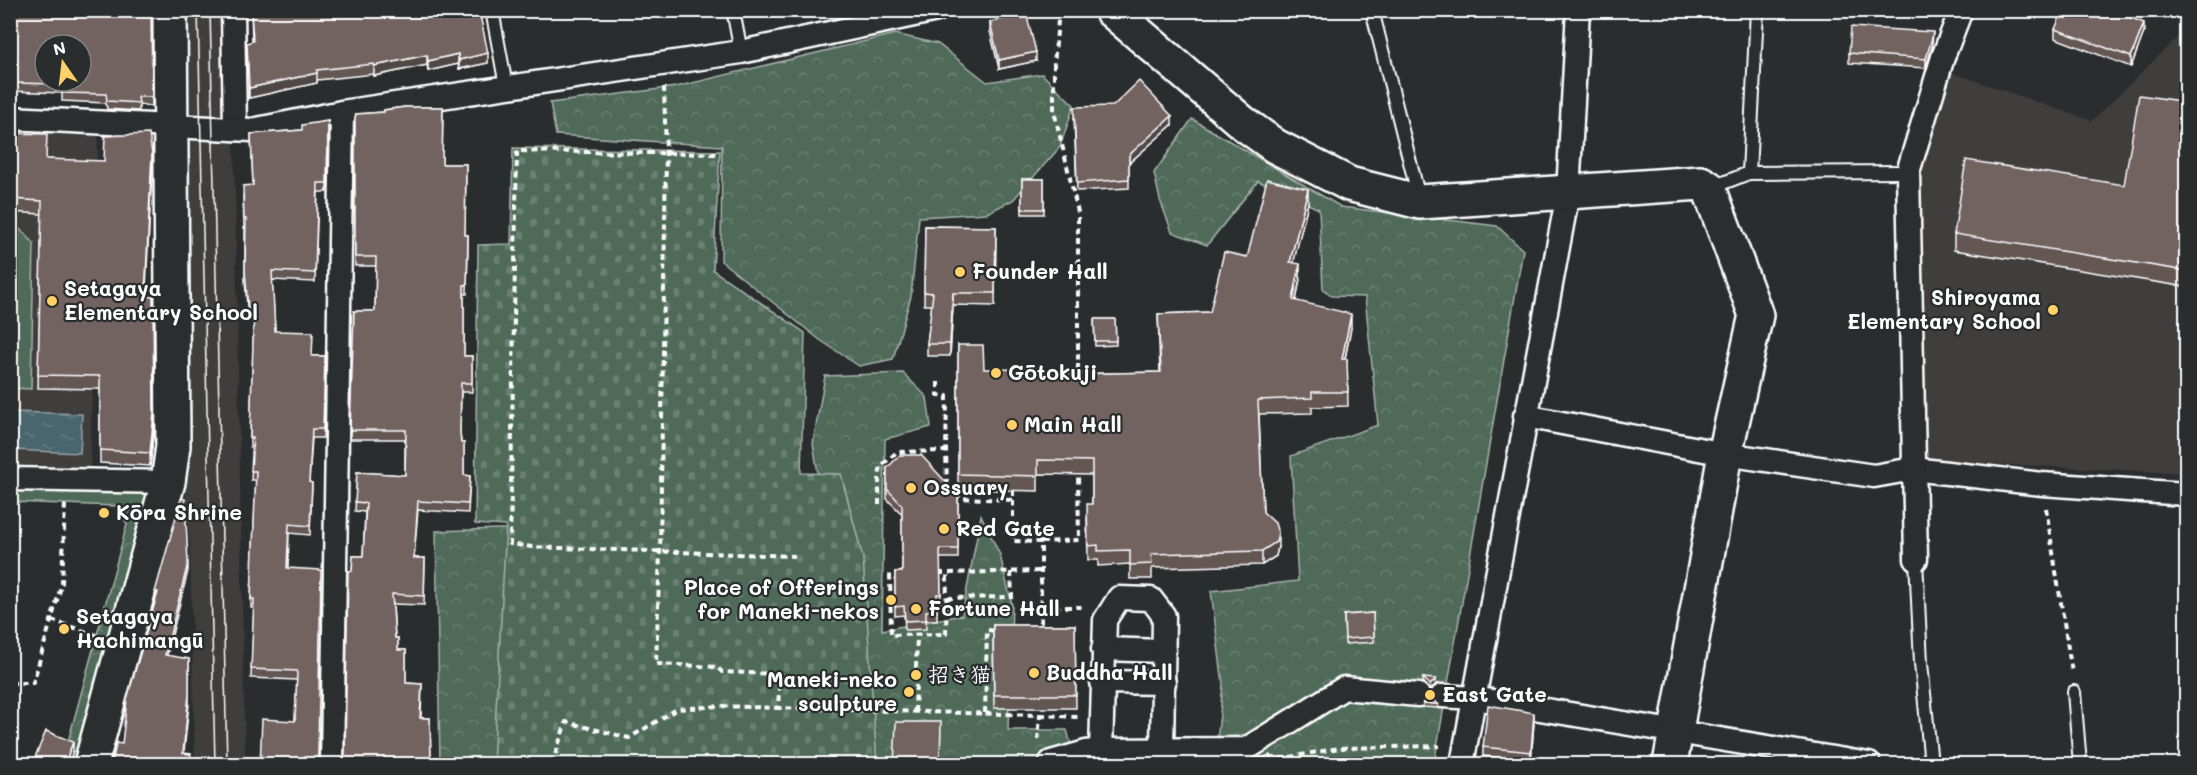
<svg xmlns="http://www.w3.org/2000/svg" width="2197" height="775" font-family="Mali,'Klee One',sans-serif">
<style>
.built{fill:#403e3d}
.grass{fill:#4f6a59;stroke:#a7b4ac;stroke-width:1.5}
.forest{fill:url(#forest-crowns);stroke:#a7b4ac;stroke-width:1.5}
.cemetery{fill:url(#cemetery-stones);stroke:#a7b4ac;stroke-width:1.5}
.water{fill:url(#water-ripples);stroke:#92a3a7;stroke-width:1.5}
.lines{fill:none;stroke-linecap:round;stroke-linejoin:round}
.lane-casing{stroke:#fff;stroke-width:16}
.street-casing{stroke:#fff;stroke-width:27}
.secondary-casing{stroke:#fff;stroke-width:38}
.path{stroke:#fff;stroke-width:4;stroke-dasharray:6 4.5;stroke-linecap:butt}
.lane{stroke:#2a2d2e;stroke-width:12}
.street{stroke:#2a2d2e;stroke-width:22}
.secondary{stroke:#2a2d2e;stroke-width:33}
.tram{stroke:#fff;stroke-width:1.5}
.wall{fill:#635653;stroke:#fff;stroke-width:1.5}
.shaded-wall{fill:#504644;stroke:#fff;stroke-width:1.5}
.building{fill:#736461;stroke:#fff;stroke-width:1.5;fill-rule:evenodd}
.poi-dot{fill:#ffd166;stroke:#2a2d2e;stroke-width:2}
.labels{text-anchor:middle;stroke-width:4.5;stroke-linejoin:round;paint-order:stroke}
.poi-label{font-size:21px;font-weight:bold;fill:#fff;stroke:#2a2d2e;text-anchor:start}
</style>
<defs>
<pattern id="forest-crowns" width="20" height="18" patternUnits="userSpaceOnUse" patternTransform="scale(1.5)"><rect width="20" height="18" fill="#4f6a59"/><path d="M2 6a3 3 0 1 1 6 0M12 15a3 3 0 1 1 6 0" fill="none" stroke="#698072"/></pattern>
<pattern id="cemetery-stones" width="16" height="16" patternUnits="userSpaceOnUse" patternTransform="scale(1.5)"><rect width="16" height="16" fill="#4f6a59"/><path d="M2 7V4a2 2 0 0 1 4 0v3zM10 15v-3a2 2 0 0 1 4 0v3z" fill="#698072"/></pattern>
<pattern id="water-ripples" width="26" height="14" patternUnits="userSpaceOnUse" patternTransform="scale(1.5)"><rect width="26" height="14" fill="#49656d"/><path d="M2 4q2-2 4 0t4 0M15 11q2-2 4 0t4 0" fill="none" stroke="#647c83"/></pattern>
</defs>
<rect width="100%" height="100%" fill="#2a2d2e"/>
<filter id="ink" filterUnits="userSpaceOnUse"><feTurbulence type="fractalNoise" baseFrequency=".0167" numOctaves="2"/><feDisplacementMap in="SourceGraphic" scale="12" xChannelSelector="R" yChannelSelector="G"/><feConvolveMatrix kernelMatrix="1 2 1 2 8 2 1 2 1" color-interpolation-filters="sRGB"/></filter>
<g filter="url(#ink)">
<g class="built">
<polygon points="180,11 224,11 225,118 196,119 181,112"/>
<polygon points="2186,29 2186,473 1918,460 1919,159 1950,72 2092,121"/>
<polygon points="11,131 98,135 90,470 11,467"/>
<polygon points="198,136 234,140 245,764 195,764 190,545 183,462 183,143"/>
</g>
<polygon class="grass" points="10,220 34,243 31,389 11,388"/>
<g class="forest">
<polygon points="895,34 938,44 987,82 1042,74 1074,105 1060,147 1013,200 987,213 919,217 911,296 893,359 859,366 820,340 721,261 722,146 556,135 550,103 676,87"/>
<polygon points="1192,119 1341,207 1497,226 1523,250 1434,764 1115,764 1215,762 1223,684 1211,591 1298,581 1291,456 1378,425 1365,297 1332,296 1323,289 1319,209 1258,181 1207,245 1172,232 1160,200 1154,173"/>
<polygon points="903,373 927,397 931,427 885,439 882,630 962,615 981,515 1000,555 1012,605 1008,730 1067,730 1076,764 646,764 824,510 813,443 825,376"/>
<polygon points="11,491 150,493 85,764 62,764 127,524 117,506 11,502"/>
<polygon points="569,527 553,764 440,764 436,531"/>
</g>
<polygon class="cemetery" points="513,148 720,151 713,270 805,333 801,473 841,474 863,558 877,764 493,764 506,526 475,524 478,245 511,244"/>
<polygon class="water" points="11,412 82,414 80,453 11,450"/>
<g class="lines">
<defs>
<g id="lane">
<polyline points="492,10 506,86"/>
<polyline points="733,10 741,52"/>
<polyline points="1372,10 1419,198"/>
<polyline points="1749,173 1757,10"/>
<polyline points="1710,188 1749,173 1908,172"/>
<polyline points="1916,559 1921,663 1931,764"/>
<polyline points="2074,692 2080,764"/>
</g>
<g id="street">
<polyline points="233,10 235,129"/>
<polyline points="10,118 252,130 342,112 741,52 937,10"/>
<polyline points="1525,416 1725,454 1874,476 1913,469 2042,484 2186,494"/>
<polyline points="10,479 168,482"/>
<polyline points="1916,559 1908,172 1943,57 1961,10"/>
<polyline points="1103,649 1164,651"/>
<polyline points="1102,682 1164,683"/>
<polyline points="1442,696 1474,698 1869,764"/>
<polyline points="1101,750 1105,620 1119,598 1151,599 1164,616 1162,751"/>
<polyline points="1051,762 1086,752 1101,750 1246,749 1344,688 1418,695"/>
<polyline points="332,764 342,112"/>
<polyline points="1462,764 1568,193 1578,10"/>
</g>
<g id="secondary">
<polyline points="1111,10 1243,123 1275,146 1349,184 1420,202 1701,183 1709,188 1756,315 1725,454 1670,764"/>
<polyline points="91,764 168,482 173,446 170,10"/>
</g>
</defs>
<use href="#lane" class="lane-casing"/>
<use href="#street" class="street-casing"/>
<use href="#secondary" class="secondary-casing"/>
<g class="path">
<polyline points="1059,10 1054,64 1054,111 1078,212 1078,377"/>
<polyline points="664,87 666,154 660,551 656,664 717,667 722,672 780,674 778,708 1040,715 1038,741"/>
<polyline points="716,154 517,151 510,544 532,547 795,556"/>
<polyline points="938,382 938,395 947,396 946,451 947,485"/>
<polyline points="1013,490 1013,541 1041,542 1041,607 1082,607 1082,610"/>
<polyline points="956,493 960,498 1013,500"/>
<polyline points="879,505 879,476 881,466 897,452 946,451"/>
<polyline points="2046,508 2072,673"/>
<polyline points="1041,542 1079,540 1078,471"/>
<polyline points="938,573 947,573"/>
<polyline points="900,574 890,574 891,635 946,634 947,573 1041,571"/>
<polyline points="947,598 1012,597 1011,572"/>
<polyline points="1041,607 1041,627"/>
<polyline points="51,620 96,635"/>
<polyline points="10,628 16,601 12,530"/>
<polyline points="916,668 917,634"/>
<polyline points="10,683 33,683 62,583 65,503"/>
<polyline points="915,712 916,683"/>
<polyline points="985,713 987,630 997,631"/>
<polyline points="1040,715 1078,717"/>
<polyline points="1279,759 1339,748 1439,746"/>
<polyline points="552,764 566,722 629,738 677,709 720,706 778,708"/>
</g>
<use href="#lane" class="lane"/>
<use href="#street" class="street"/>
<use href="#secondary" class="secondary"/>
<g class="tram">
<polyline points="198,10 215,764"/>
<polyline points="210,10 227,764"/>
</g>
</g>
<g class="wall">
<polygon points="10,10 151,10 152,106 139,105 139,111 107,109 106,103 62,101 62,93 10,91"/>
<polygon points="251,10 479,10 488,63 459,69 458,64 428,71 427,65 374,76 374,74 317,80 317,83 249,98 247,43 252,42"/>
<polygon points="990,22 1036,61 999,69 990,31"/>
<polygon points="2055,29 2144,32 2131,67 2055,38"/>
<polygon points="1932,47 1926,68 1849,63 1849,53"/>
<polygon points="2187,102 2187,287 1954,250 1954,234 2124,185"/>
<polygon points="405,107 443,107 442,164 466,164 465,235 468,235 468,244 467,294 464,294 464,356 472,356 472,392 461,392 460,433 461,443 464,443 464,475 470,476 468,513 418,510 414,558 425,558 424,605 393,604 395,638 398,638 398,650 406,650 406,683 422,684 421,718 430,718 431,765 341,765 343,762 345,755 348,571 352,571 353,556 363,556 365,512 355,511 357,472 405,475 405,439 350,439 354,311 375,311 376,266 355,266 355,118 356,114 384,112 384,110"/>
<polygon points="1074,116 1172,125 1129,163 1129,188 1077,191"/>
<polygon points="328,121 327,192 318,192 315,282 272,280 275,331 313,356 325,356 323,438 312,438 309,482 312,483 310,535 289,533 288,568 320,761 260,765 295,721 297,680 251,678 254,608 251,608 251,599 256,480 251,480 253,447 250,447 250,438 254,319 248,319 245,280 245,228 244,228 243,195 253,185 251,134 302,130"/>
<polygon points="10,133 47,159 152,167 145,296 154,426 150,466 100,463 100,389 38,388 42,214 10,212"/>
<rect x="1022" y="179" width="22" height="35"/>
<polygon points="1308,203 1293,263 1300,279 1296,301 1351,328 1345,359 1347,359 1348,406 1312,407 1312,413 1259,414 1263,512 1278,547 1276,556 1262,565 1152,568 1152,579 1130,579 1130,564 1098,566 1098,560 1088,560 1087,518 1092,504 1092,475 1038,474 1038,491 958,489 958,345 984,369 1066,374 1160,372 1158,314 1210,312 1247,257"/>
<polygon points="925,226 996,227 995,306 953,305 950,356 927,356 927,344 932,305 924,305"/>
<polygon points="1094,319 1115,319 1116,345 1095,346"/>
<polygon points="887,468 958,495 958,558 940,558 941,603 937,603 937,620 926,620 926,629 905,630 904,615 895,616 895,572 902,572 902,514 887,499"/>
<polygon points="1373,613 1374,642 1345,644 1344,615"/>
<polygon points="993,625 1075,625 1076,708 994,708"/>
<polygon points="1423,678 1436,684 1430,690 1423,683"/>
<polygon points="1423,703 1438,704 1438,708 1423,707"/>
<polygon points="1534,722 1531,761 1483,756 1483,747"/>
</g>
<g class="shaded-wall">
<polygon points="2144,23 2144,32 2131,67 2131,57"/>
<polygon points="1933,32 1932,47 1926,68 1926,59"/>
<polygon points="1036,52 1036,61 999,69 999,60"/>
<polygon points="488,53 488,63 459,69 459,60"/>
<polygon points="458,54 458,64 428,71 428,61"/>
<polygon points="427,55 427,65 374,76 374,66"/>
<polygon points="317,73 317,83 249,98 249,88"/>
<polygon points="1172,116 1172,125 1129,163 1129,155"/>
<polygon points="152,154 152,167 145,309 145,296"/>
<polygon points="1308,189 1308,203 1290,277 1290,262"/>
<polygon points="1300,264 1300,279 1293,314 1293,300"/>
<polygon points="953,293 953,305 950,356 950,344"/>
<polygon points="1351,314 1351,328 1342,373 1342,359"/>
<polygon points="154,413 154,426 150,466 150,453"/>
<polygon points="1278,533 1278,547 1276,556 1262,565 1262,551"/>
<polygon points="188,563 188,571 165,663 165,655"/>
<polygon points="189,659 189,704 183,761 183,753"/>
<polygon points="1436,679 1436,684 1430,690 1430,685"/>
<polygon points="1534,713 1534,722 1531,761 1531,752"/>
<polygon points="73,742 73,751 68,765 64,765"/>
</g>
<g class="building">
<path d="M 10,10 L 151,10 L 152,97 L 138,97 L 139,103 L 107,101 L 106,94 L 62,93 L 62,84 L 10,83 ZM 45,45 L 81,45 L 81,81 L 45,81 Z"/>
<polygon points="251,10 479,10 488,53 459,60 458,54 428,61 427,55 374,66 374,64 317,70 317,73 249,88 247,43 253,41"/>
<polygon points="2063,10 2111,10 2144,23 2131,57 2055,29"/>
<polygon points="1026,13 1036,52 999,60 990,22"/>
<polygon points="1851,27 1933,32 1932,38 1926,59 1849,53"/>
<polygon points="1139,81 1172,116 1129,155 1129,179 1077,183 1074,107 1113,106"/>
<polygon points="2139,95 2187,102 2187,271 1954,234 1966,160 2124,185"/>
<polygon points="405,107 443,107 442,164 466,164 465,235 468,235 467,285 464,285 464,356 472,356 472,383 461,383 460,432 461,443 464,443 464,475 470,476 468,504 418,501 414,558 425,558 424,596 392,594 395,638 398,638 398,650 406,650 406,683 422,684 420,718 430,718 431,765 341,765 343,762 345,755 348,571 352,571 353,556 363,556 366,503 355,502 357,472 405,475 406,430 350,430 354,311 375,311 376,257 355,257 355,118 356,114 384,112 384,110"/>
<polygon points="328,121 327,183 318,183 315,273 272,271 275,331 313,332 312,356 325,356 323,429 312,429 309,482 312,483 310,526 289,524 287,568 321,570 318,755 320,761 323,765 260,765 262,719 295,721 297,671 251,669 254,599 251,599 256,471 251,471 253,438 250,438 254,310 248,310 245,270 246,219 244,219 243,186 253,185 251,134 302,130 302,125"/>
<polygon points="10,133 47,134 46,159 104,161 105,136 149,134 152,154 145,296 153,297 154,413 150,453 100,450 100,376 38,375 42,201 10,199"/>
<rect x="1022" y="179" width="22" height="30"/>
<polygon points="1267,179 1308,189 1290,262 1300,264 1293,300 1351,314 1342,359 1347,359 1348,392 1312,392 1312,398 1258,400 1263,512 1275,523 1278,533 1276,542 1262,551 1151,554 1152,564 1130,565 1130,550 1098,551 1098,545 1088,546 1087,504 1092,504 1092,461 1038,460 1038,476 958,474 958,345 983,345 984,369 1066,370 1066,374 1161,372 1158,314 1210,312 1224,252 1247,257 1248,254"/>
<polygon points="925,226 996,227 995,293 953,293 950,344 927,344 933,293 924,292"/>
<polygon points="1094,319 1115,319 1116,341 1095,341"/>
<polygon points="900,455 921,455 958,495 958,549 940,549 941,594 937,594 937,611 926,611 926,620 905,621 904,606 895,607 895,572 902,572 902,505 887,489 887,468"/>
<polygon points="181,499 185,499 188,563 165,655 189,659 189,695 183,753 191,754 189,765 112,765 116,743 122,744 127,699 158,592 155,592"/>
<polygon points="1373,613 1374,637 1345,639 1344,615"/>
<polygon points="993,625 1075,625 1076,695 994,695"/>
<polygon points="1423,678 1436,679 1430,685"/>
<polygon points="1430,697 1438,704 1423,703"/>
<polygon points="1488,705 1534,713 1531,752 1483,747"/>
<polygon points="896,722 941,722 940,765 894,765"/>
<polygon points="46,731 73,742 64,765 39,765 33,762"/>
<polygon points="1270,755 1273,765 1243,765"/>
</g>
</g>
<g class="poi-dot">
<circle cx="960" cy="272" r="6"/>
<circle cx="52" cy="301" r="6"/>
<circle cx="2053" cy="310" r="6"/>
<circle cx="996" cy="373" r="6"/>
<circle cx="1012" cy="425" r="6"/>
<circle cx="911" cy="488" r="6"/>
<circle cx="104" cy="513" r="6"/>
<circle cx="944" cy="529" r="6"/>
<circle cx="891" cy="600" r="6"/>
<circle cx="916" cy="609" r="6"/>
<circle cx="64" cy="629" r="6"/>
<circle cx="1034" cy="673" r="6"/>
<circle cx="916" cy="675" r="6"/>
<circle cx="909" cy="692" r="6"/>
<circle cx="1430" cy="695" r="6"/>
</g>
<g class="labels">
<g class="poi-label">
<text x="972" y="279">Founder Hall</text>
<text x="64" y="296">Setagaya<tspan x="64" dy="24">Elementary School</tspan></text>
<text x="2041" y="305" text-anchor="end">Shiroyama<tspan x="2041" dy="24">Elementary School</tspan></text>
<text x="1008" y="380">Gōtokuji</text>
<text x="1024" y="432">Main Hall</text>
<text x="923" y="495">Ossuary</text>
<text x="116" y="520">Kōra Shrine</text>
<text x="956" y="536">Red Gate</text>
<text x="879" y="595" text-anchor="end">Place of Offerings<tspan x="879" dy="24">for Maneki-nekos</tspan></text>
<text x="928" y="616">Fortune Hall</text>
<text x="76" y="624">Setagaya<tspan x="76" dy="24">Hachimangū</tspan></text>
<text x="1046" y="680">Buddha Hall</text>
<text x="928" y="682">招き猫</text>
<text x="897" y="687" text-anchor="end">Maneki-neko<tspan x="897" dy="24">sculpture</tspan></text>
<text x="1442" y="702">East Gate</text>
</g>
</g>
<rect width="2197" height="775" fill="none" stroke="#2a2d2e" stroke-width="36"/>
<rect x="18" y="18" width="2161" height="739" fill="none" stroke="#fff" stroke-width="2" filter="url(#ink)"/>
<g transform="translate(63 63) rotate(346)"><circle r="28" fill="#2a2d2e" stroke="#7f8182" stroke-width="1.5"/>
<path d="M0-4.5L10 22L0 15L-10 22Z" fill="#ffd166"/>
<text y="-9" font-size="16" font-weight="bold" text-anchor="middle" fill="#ffffff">N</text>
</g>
</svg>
